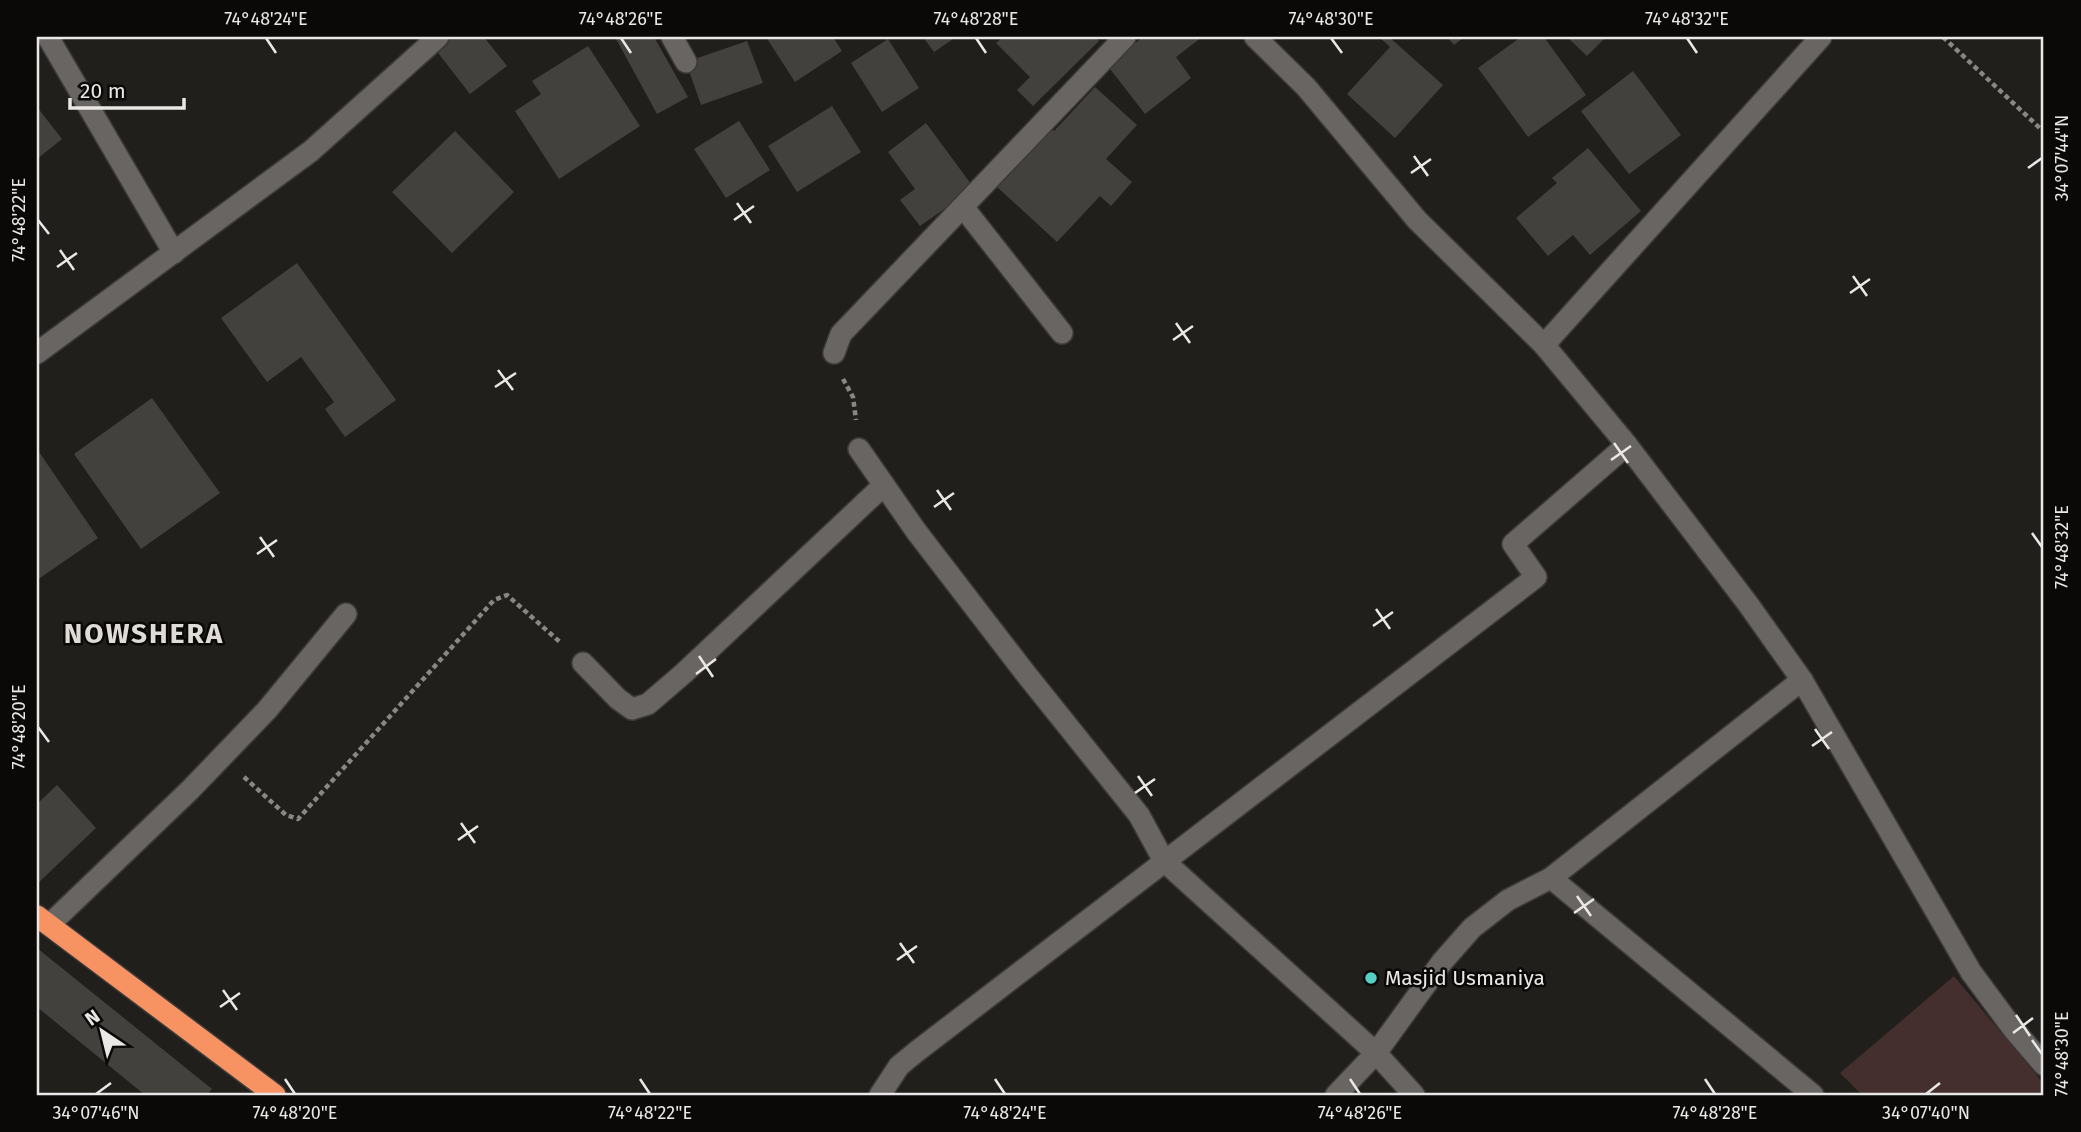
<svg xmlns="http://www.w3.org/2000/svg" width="2081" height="1132" font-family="'Fira Sans',sans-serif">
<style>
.green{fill:#442e2e}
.building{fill:#42413d}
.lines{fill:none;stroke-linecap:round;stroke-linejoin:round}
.minor-casing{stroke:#3c3a38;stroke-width:24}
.highway-casing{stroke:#3c3a38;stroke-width:24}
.path{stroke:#898784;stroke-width:4.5;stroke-dasharray:5 3.5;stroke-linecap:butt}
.minor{stroke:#686562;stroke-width:21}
.highway{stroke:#f79263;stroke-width:21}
.ticks{fill:none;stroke:#eae8e6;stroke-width:2.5}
.poi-dot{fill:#56cec3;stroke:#0a0908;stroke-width:2.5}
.labels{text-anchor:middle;stroke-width:5;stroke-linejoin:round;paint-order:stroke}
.poi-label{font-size:21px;fill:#eae8e6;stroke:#0a0908;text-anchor:start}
.district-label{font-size:28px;font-weight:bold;letter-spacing:2px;fill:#dfdcd8;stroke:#0a0908}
.neatline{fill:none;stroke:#eae8e6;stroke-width:2.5}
.ticks-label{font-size:18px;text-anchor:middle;fill:#eae8e6}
</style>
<rect width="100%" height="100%" fill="#211f1c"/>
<polygon class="green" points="1954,976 2044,1084 2044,1095 1862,1095 1840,1073"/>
<g class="building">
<polygon points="451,37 484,37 507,66 470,94 435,49"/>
<polygon points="615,37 654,37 688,97 657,114"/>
<polygon points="766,37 833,37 842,51 795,82"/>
<polygon points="923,37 956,37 934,52"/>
<polygon points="1003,37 1095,37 1099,41 1033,106 1017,90 1030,77 996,43"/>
<polygon points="1143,37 1202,37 1176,57 1191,78 1145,114 1107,65"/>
<polygon points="1379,37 1389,37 1443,85 1395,138 1347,94 1390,47"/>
<polygon points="1447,37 1464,37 1454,45"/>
<polygon points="1521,37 1544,37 1586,95 1528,137 1478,68"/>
<polygon points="1567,37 1606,37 1587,56"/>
<polygon points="888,39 919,88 882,112 851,63"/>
<polygon points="747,41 763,83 701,105 686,62"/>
<polygon points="588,46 640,126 559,179 515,111 541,94 532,81"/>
<polygon points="1633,71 1681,135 1629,174 1581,111"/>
<polygon points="1095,87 1137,125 1106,159 1132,182 1111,206 1100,196 1057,242 996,186 1050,127 1054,131"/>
<polygon points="832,106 861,152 797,192 768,146"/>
<polygon points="37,107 62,139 37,159"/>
<polygon points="739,121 770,170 726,198 694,149"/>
<polygon points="926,123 974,188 920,226 900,200 915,189 888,152"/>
<polygon points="455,131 514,192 452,253 392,192"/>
<polygon points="1588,148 1641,211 1590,255 1573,235 1548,256 1516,218 1557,183 1552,178"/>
<polygon points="297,263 396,400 345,437 325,409 334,402 301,357 267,382 221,318"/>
<polygon points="152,398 220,493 141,549 74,454"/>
<polygon points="37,449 98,538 37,580"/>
<polygon points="57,785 96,828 37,884 37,804"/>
<polygon points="37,948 212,1089 207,1095 145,1095 37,1007"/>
</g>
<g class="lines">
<defs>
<g id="minor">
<polyline points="48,37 174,253"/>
<polyline points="672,37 686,62"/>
<polyline points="1255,37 1306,87 1417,220 1544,345 1627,445 1748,604 1802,680 1971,972 2014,1030 2044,1065"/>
<polyline points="963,207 1062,333"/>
<polyline points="1544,345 1821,37"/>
<polyline points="37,353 311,151 438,37"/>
<polyline points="834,353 841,334 1125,37"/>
<polyline points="859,449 916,531 1026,674 1139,815 1164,861 1376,1053 1414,1095"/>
<polyline points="583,663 618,699 632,709 648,704 684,673 884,485"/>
<polyline points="1551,878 1813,1095"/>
<polyline points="49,925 190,790 267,710 346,614"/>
<polyline points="880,1095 899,1066 916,1052 1536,577 1513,544 1627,445"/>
<polyline points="1336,1095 1376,1053 1442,962 1472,928 1508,900 1551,878 1802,680"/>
</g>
<polyline id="highway" points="37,916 275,1095"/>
</defs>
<use href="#minor" class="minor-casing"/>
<use href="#highway" class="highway-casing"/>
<g class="path">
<polyline points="1943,37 2044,132"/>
<polyline points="843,379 853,397 856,420"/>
<polyline points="244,777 286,815 298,819 494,600 507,595 561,643"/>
</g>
<use href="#minor" class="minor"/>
<use href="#highway" class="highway"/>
</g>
<path class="ticks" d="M 266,38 L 276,53M 621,38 L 631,53M 976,38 L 986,53M 1331,38 L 1342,53M 1687,38 L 1697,53M 1414,156 L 1428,176M 2028,168 L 2042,158M 1411,173 L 1431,159M 737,203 L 751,223M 38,220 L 49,234M 734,220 L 754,206M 60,250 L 74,270M 57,267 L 77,253M 1853,276 L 1867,296M 1850,293 L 1870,279M 1176,323 L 1190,343M 1173,340 L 1193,326M 498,370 L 513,390M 495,387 L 516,373M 1614,443 L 1628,463M 1611,460 L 1631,446M 937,490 L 951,510M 934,507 L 954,493M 2032,533 L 2042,547M 260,537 L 274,557M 257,554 L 277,540M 1376,609 L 1390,629M 1373,626 L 1393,612M 699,656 L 713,677M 696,674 L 716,659M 38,727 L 49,742M 1815,729 L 1829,749M 1812,746 L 1832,732M 1138,776 L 1152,796M 1135,793 L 1155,779M 461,823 L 475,843M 458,840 L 478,826M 1577,896 L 1591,916M 1574,913 L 1594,899M 900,943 L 914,963M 897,960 L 917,946M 223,990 L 237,1010M 220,1007 L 240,993M 2016,1015 L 2030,1036M 2013,1033 L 2033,1018M 2032,1040 L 2042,1054M 285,1079 L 295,1094M 640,1079 L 650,1094M 995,1079 L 1005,1094M 1350,1079 L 1360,1094M 1705,1079 L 1715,1094M 96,1094 L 111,1083M 1926,1094 L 1940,1083"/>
<circle class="poi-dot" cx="1371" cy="978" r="7"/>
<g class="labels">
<g class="poi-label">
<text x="1385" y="985">Masjid Usmaniya</text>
</g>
<g class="district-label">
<text x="144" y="643">NOWSHERA</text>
</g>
</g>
<rect width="2081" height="1132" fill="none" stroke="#0a0908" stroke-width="77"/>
<g transform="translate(102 1031) rotate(325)" stroke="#0a0908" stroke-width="5" paint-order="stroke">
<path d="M0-5L12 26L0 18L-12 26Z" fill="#eae8e6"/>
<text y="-10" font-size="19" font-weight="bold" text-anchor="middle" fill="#eae8e6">N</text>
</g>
<path d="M70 98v10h114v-10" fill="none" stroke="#eae8e6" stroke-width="3.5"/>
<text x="80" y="98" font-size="21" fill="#eae8e6" stroke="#0a0908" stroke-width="5" paint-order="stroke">20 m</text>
<rect x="38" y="38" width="2004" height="1056" class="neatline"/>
<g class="ticks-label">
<text x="266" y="25">74°48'24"E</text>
<text x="621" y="25">74°48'26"E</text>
<text x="976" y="25">74°48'28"E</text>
<text x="1331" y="25">74°48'30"E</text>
<text x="1687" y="25">74°48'32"E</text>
<text transform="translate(2062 158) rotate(-90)" y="6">34°07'44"N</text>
<text transform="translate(19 220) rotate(-90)" y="6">74°48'22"E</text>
<text transform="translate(2062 547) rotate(-90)" y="6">74°48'32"E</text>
<text transform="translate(19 727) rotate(-90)" y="6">74°48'20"E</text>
<text transform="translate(2062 1054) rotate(-90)" y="6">74°48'30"E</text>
<text x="96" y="1119">34°07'46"N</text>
<text x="295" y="1119">74°48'20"E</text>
<text x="650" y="1119">74°48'22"E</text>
<text x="1005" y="1119">74°48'24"E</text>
<text x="1360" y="1119">74°48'26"E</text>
<text x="1715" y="1119">74°48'28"E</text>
<text x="1926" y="1119">34°07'40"N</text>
</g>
</svg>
